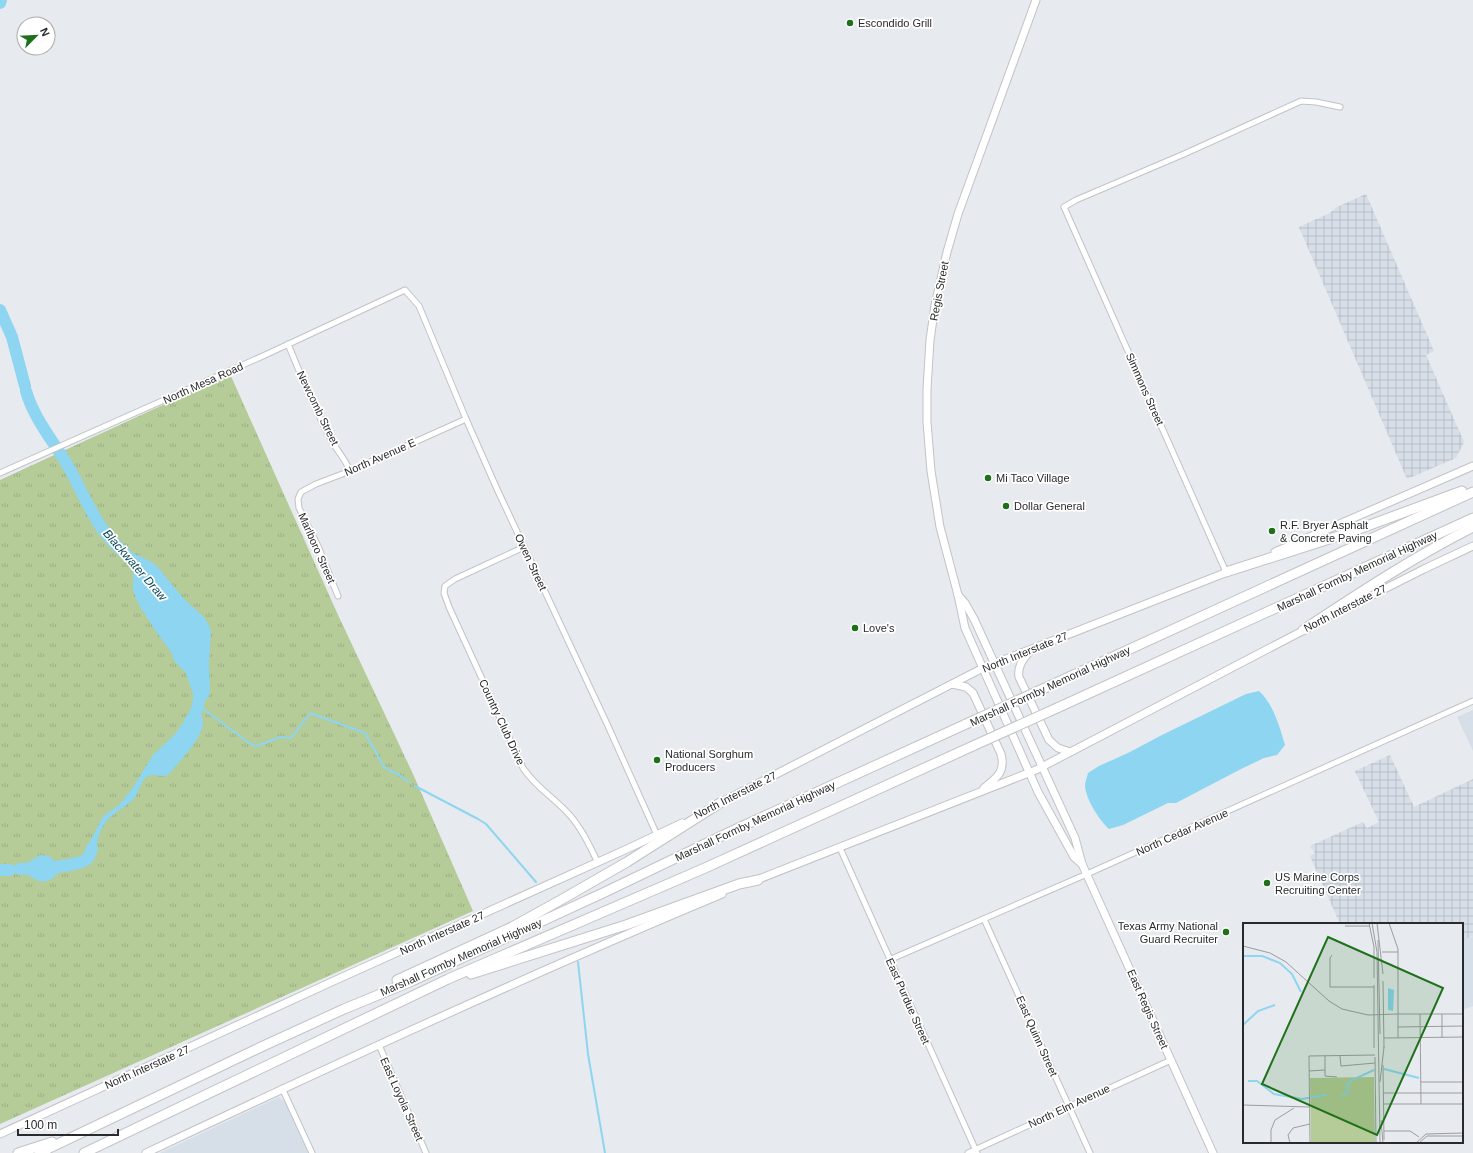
<svg xmlns="http://www.w3.org/2000/svg" width="1473" height="1153" font-family="Helvetica,sans-serif">
<style>
.built{fill:#d6dee8}
.industrial{fill:url(#industrial-grid)}
.grass{fill:url(#grass-tufts)}
.water{fill:#8dd5f1}
.lines{fill:none;stroke-linecap:round;stroke-linejoin:round}
.stream{stroke:#8dd5f1;stroke-width:2}
.river{stroke:#8dd5f1;stroke-width:12}
.street-casing{stroke:#c0c3c7;stroke-width:7}
.secondary-casing{stroke:#c0c3c7;stroke-width:9}
.highway-casing{stroke:#c0c3c7;stroke-width:11}
.street{stroke:#fff;stroke-width:5}
.secondary{stroke:#fff;stroke-width:7}
.highway{stroke:#fff;stroke-width:9}
.highway-bridge-casing{stroke:#c0c3c7;stroke-width:11;stroke-linecap:butt}
.highway-bridge{stroke:#fff;stroke-width:9}
.poi-dot{fill:#1e711a;stroke:#fff;stroke-width:1.5}
.labels{text-anchor:middle;stroke-width:3.5;stroke-linejoin:round;paint-order:stroke}
.poi-label{font-size:11px;fill:#292a2c;stroke:#fff;text-anchor:start}
.street-label{font-size:11px;fill:#292a2c;stroke:#fff}
.water-label{font-size:12px;font-style:italic;fill:#0a495c;stroke:#fff}
.inset-river{fill:none;stroke:#8dd5f1;stroke-width:2}
.inset-road{fill:none;stroke:#9b9da0;stroke-width:1}
.view{fill:#1e711a;fill-opacity:0.15;stroke:#1e711a;stroke-width:2}
.inset-edge{fill:none;stroke:#292a2c;stroke-width:2}
</style>
<defs>
<pattern id="industrial-grid" width="8" height="8" patternUnits="userSpaceOnUse"><rect width="8" height="8" fill="#d6dee8"/><path d="M0 4h8M4 0v8" fill="none" stroke="#b8bfc7"/></pattern>
<pattern id="grass-tufts" width="24" height="20" patternUnits="userSpaceOnUse"><rect width="24" height="20" fill="#b5cb98"/><path d="M3 7l-1-3M5 7V3M7 7l1-3M15 17l-1-3M17 17v-4M19 17l1-3" fill="none" stroke="#9cae83"/></pattern>
</defs>
<rect width="100%" height="100%" fill="#e7eaee"/>
<g class="built">
<polygon points="1473,710 1473,751 1457,717"/>
<polygon points="1473,936 1473,1006 1462,1010 1462,941"/>
<polygon points="279,1097 285,1102 308,1153 160,1153"/>
</g>
<g class="industrial">
<polygon points="1366,194 1434,351 1426,355 1464,442 1456,458 1407,479 1299,227 1330,213 1337,207"/>
<polygon points="1390,755 1414,807 1473,779 1473,936 1462,941 1462,924 1340,924 1310,856 1315,853 1310,846 1363,822 1367,828 1379,822 1355,771"/>
</g>
<polygon class="grass" points="230,374 338,615 413,774 473,911 0,1124 0,480"/>
<g class="water">
<polygon points="139,555 156,565 184,599 204,617 210,627 211,632 209,663 210,693 208,698 203,702 198,701 193,694 186,673 175,662 171,652 157,633 139,605 133,591 133,573 130,563 135,556"/>
<path d="M 1259,691 C 1273,703 1280,728 1285,745 L 1277,755 L 1264,758 L 1241,769 L 1176,803 L 1168,803 L 1123,825 L 1109,829 C 1099,820 1086,799 1085,786 C 1085,782 1087,777 1088,773 L 1099,766 L 1128,753 L 1162,735 L 1246,694 Z"/>
<path d="M 195,711 L 201,714 C 202,717 203,720 203,724 C 201,740 179,762 169,774 C 162,779 155,773 148,776 C 141,780 140,790 135,797 C 127,807 113,812 105,823 C 96,835 98,851 88,862 L 83,863 L 84,854 L 102,818 L 105,815 L 119,805 L 132,789 L 153,755 L 175,734 L 183,723 L 187,715 Z"/>
<path d="M 40,855 L 49,856 L 57,864 L 57,874 C 44,889 34,878 21,871 L 21,867 Z"/>
</g>
<g class="lines">
<g class="stream">
<polyline points="199,706 252,745 257,746 280,737 291,738 310,713 365,733 384,767 391,771 398,774 408,782"/>
<polyline points="415,786 478,819 486,824 536,882"/>
<polyline points="578,962 588,1054 605,1153"/>
</g>
<g class="river">
<polyline points="0,3 1,0"/>
<polyline points="0,310 12,337 25,386"/>
<path d="M 26,391 C 34,419 54,442 68,466 C 80,487 89,510 103,530 C 115,547 131,557 143,572"/>
<path d="M 190,725 C 198,709 200,703 199,685"/>
<path d="M 20,869 C 34,868 76,868 87,859 C 90,856 91,852 92,848"/>
<polyline points="0,870 10,870"/>
</g>
<defs>
<g id="street">
<path d="M 288,344 C 302,378 316,413 334,445 C 340,454 346,461 350,471"/>
<polyline points="0,473 265,355 405,290 419,306 466,419 497,489 608,726 657,835"/>
<path d="M 524,547 L 455,579 L 445,586 L 444,593 L 449,607 L 523,768 C 535,786 550,795 565,810 C 580,825 589,844 598,863"/>
<polyline points="1226,572 1064,207 1076,200 1184,154 1301,101 1316,102 1340,107"/>
<polyline points="338,596 318,546 299,508 298,499 301,492 316,484 350,471 466,419"/>
<polyline points="840,848 977,1153"/>
<polyline points="984,919 1090,1153"/>
<polyline points="889,960 1087,874 1473,701"/>
<polyline points="379,1045 426,1153"/>
<polyline points="282,1088 312,1153"/>
<polyline points="968,1153 1171,1060"/>
</g>
<g id="secondary">
<polyline points="1036,0 958,214 947,252 935,305 930,340 927,389 927,422 931,471 940,527 958,595 965,628 1038,792 1074,857 1082,864"/>
<polyline points="1275,552 1473,466"/>
<polyline points="958,595 965,603 974,619 1075,838 1082,864 1213,1153"/>
<polyline points="1333,615 1424,569 1473,546"/>
<path d="M 1030,651 C 1024,658 1017,666 1019,677 L 1049,740 L 1058,748 L 1070,752"/>
<path d="M 952,684 L 966,687 L 973,693 L 1001,754 C 1006,772 996,778 984,788"/>
<polyline points="716,805 983,668 1230,571"/>
<polyline points="754,881 1036,770 1308,628"/>
<polyline points="0,1134 338,979 627,849 682,823"/>
<path d="M 146,1153 C 337,1063 528,975 722,894"/>
</g>
<g id="highway">
<polyline points="1226,572 1348,533 1462,491"/>
<path d="M 1303,630 C 1359,593 1412,558 1473,527"/>
<polyline points="1047,687 1473,492"/>
<polyline points="1057,708 1473,518"/>
<polyline points="471,974 626,925 739,884 758,880"/>
<polyline points="397,980 512,927 559,901 627,862 720,803"/>
<polyline points="18,1153 52,1142"/>
<polyline points="39,1153 261,1047 344,1009 412,981 603,893 732,831 966,724"/>
<polyline points="84,1153 448,979 705,868 975,745"/>
</g>
</defs>
<use href="#street" class="street-casing"/>
<use href="#secondary" class="secondary-casing"/>
<use href="#highway" class="highway-casing"/>
<use href="#street" class="street"/>
<use href="#secondary" class="secondary"/>
<use href="#highway" class="highway"/>
<defs>
<g id="highway-bridge">
<polyline points="966,724 1047,687"/>
<polyline points="975,745 1057,708"/>
</g>
</defs>
<use href="#highway-bridge" class="highway-bridge-casing"/>
<use href="#highway-bridge" class="highway-bridge"/>
</g>
<g class="poi-dot">
<circle cx="850" cy="23" r="4"/>
<circle cx="988" cy="478" r="4"/>
<circle cx="1006" cy="506" r="4"/>
<circle cx="1272" cy="531" r="4"/>
<circle cx="855" cy="628" r="4"/>
<circle cx="657" cy="760" r="4"/>
<circle cx="1267" cy="883" r="4"/>
<circle cx="1226" cy="932" r="4"/>
</g>
<g class="labels">
<g class="poi-label">
<text x="858" y="27">Escondido Grill</text>
<text x="996" y="482">Mi Taco Village</text>
<text x="1014" y="510">Dollar General</text>
<text x="1280" y="529">R.F. Bryer Asphalt<tspan x="1280" dy="13">&amp; Concrete Paving</tspan></text>
<text x="863" y="632">Love's</text>
<text x="665" y="758">National Sorghum<tspan x="665" dy="13">Producers</tspan></text>
<text x="1275" y="881">US Marine Corps<tspan x="1275" dy="13">Recruiting Center</tspan></text>
<text x="1218" y="930" text-anchor="end">Texas Army National<tspan x="1218" dy="13">Guard Recruiter</tspan></text>
</g>
<g class="street-label">
<text transform="translate(939 291) rotate(-79)" y="4">Regis Street</text>
<text transform="translate(203 383) rotate(-24)" y="4">North Mesa Road</text>
<text transform="translate(1145 389) rotate(66)" y="4">Simmons Street</text>
<text transform="translate(318 408) rotate(64)" y="4">Newcomb Street</text>
<text transform="translate(380 457) rotate(-24)" y="4">North Avenue E</text>
<text transform="translate(317 548) rotate(66)" y="4">Marlboro Street</text>
<text transform="translate(531 562) rotate(65)" y="4">Owen Street</text>
<text transform="translate(1357 571) rotate(-25)" y="4">Marshall Formby Memorial Highway</text>
<text transform="translate(1345 608) rotate(-27)" y="4">North Interstate 27</text>
<text transform="translate(1025 652) rotate(-22)" y="4">North Interstate 27</text>
<text transform="translate(1050 686) rotate(-25)" y="4">Marshall Formby Memorial Highway</text>
<text transform="translate(502 722) rotate(65)" y="4">Country Club Drive</text>
<text transform="translate(735 795) rotate(-27)" y="4">North Interstate 27</text>
<text transform="translate(755 821) rotate(-25)" y="4">Marshall Formby Memorial Highway</text>
<text transform="translate(1182 832) rotate(-24)" y="4">North Cedar Avenue</text>
<text transform="translate(442 933) rotate(-24)" y="4">North Interstate 27</text>
<text transform="translate(461 957) rotate(-24)" y="4">Marshall Formby Memorial Highway</text>
<text transform="translate(908 1001) rotate(66)" y="4">East Purdue Street</text>
<text transform="translate(1148 1009) rotate(66)" y="4">East Regis Street</text>
<text transform="translate(1037 1036) rotate(66)" y="4">East Quinn Street</text>
<text transform="translate(147 1067) rotate(-24)" y="4">North Interstate 27</text>
<text transform="translate(402 1099) rotate(66)" y="4">East Loyola Street</text>
<text transform="translate(1069 1106) rotate(-25)" y="4">North Elm Avenue</text>
</g>
<g class="water-label">
<text transform="translate(135 565) rotate(49)" y="4">Blackwater Draw</text>
</g>
</g>
<g transform="translate(1243 923)">
<rect width="220" height="220" fill="#e7eaee"/>
<path d="M 131,154 L 132,220 L 68,220 L 67,155 Z" fill="#b5cb98"/>
<path d="M 145,65 L 151,67 L 150,88 L 145,87 Z" fill="#8dd5f1"/>
<path class="inset-river" d="M 0,33 L 19,33 L 37,40 L 49,51 L 58,69M 0,102 L 15,88 L 32,82M 141,146 L 176,155M 5,158 L 14,158 L 31,171 L 59,176M 99,173 L 105,169 L 104,162 L 109,157 L 131,147M 59,176 L 83,172"/>
<path class="inset-road" d="M 126,0 L 131,24 L 131,55M 129,0 L 134,29 L 137,220M 134,0 L 140,51M 146,0 L 155,26 L 155,115M 102,3 L 127,3M 135,17 L 137,111M 0,23 L 27,30 L 43,39 L 86,78 L 99,86 L 125,92 L 154,91M 139,29 L 155,29M 89,32 L 87,35 L 87,64 L 131,64M 140,58 L 141,125M 131,62 L 131,125M 154,91 L 220,91M 177,91 L 178,181M 199,91 L 199,115M 155,104 L 220,103M 141,115 L 220,114M 82,133 L 82,153 L 94,154M 97,133 L 98,143 L 132,140M 132,134 L 133,220M 140,142 L 141,217M 66,148 L 82,147M 137,159 L 141,124M 178,159 L 220,159M 140,170 L 220,170M 141,181 L 220,181M 0,182 L 66,184M 138,197 L 140,220M 141,208 L 167,208 L 176,214M 28,220 L 28,207 L 32,197 L 51,185M 47,220 L 45,212 L 50,205 L 67,201M 67,220 L 66,133 L 132,132M 173,220 L 183,211 L 220,210M 176,220 L 184,213 L 220,213"/>
<path class="view" d="M 85,14 L 200,65 L 134,212 L 19,161 Z"/>
<rect width="220" height="220" class="inset-edge"/>
</g>
<g transform="translate(36 36) rotate(66)"><circle r="19" fill="#ffffff" stroke="#a9aaab"/>
<path d="M0-3L7 15L0 10L-7 15Z" fill="#1e711a"/>
<text y="-6" font-size="11" font-weight="bold" text-anchor="middle" fill="#292a2c">N</text>
</g>
<path d="M18 1129v6h100v-6" fill="none" stroke="#292a2c" stroke-width="2"/>
<text x="24" y="1129" font-size="12" fill="#292a2c" stroke="#ffffff" stroke-width="3" paint-order="stroke">100 m</text>
</svg>
